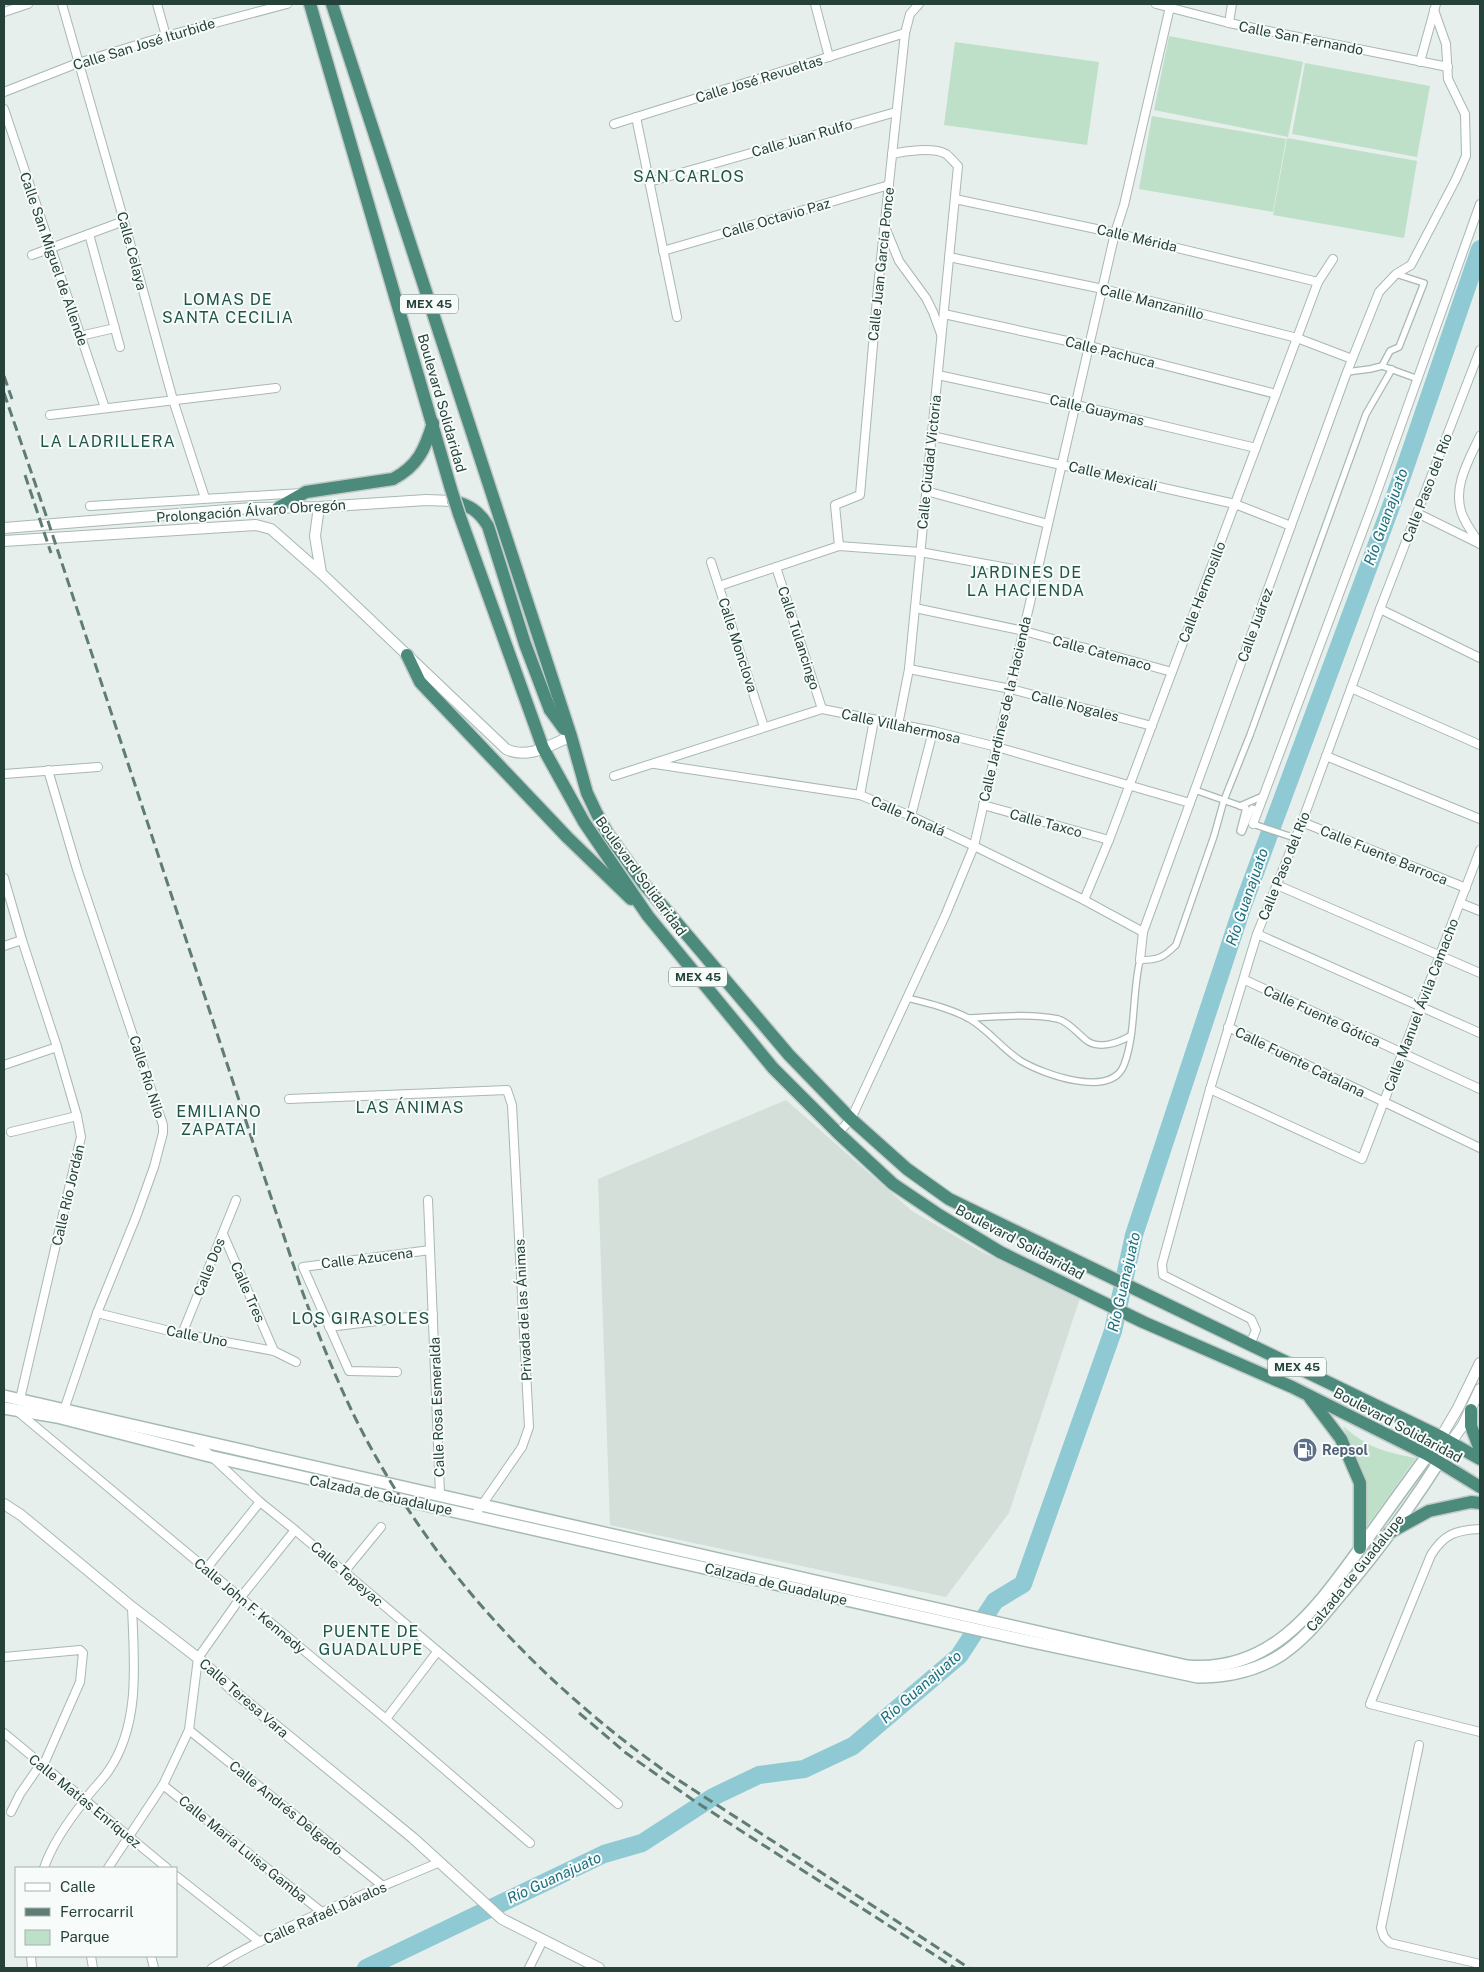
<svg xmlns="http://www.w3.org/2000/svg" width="1484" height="1972" font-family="'Public Sans',sans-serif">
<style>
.built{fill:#d4dfda}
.green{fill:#bfe0c8}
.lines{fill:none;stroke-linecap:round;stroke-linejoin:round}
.river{stroke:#8ec9d4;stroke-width:18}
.pedestrian-casing{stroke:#a8b8b2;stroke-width:8}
.minor-casing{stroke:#a8b8b2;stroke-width:10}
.tertiary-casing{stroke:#a8b8b2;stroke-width:12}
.secondary-casing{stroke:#a4bbb3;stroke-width:14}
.trunk-casing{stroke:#c2cac8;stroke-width:15}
.pedestrian{stroke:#fff;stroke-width:5.5}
.minor{stroke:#fff;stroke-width:8}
.tertiary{stroke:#fff;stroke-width:10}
.secondary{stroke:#fff;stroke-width:11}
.trunk{stroke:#4c8a7c;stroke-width:12}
.rail{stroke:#5f7d75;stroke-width:3;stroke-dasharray:10 5;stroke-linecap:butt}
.trunk-bridge-casing{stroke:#c2cac8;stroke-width:15;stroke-linecap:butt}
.trunk-bridge{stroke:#4c8a7c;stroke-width:12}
.labels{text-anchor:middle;stroke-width:4;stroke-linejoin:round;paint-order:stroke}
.shield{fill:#f7fbf9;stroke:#637a73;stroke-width:1}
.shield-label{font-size:12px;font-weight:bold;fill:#24423a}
.street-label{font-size:14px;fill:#24423a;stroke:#f7fbf9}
.service-label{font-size:14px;font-weight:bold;fill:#4e5e75;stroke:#f7fbf9;text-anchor:start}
.water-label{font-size:15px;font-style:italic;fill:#1c6f80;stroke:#f7fbf9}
.quarter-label{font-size:16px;letter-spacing:1px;fill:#1f5548;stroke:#f7fbf9}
</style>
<rect width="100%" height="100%" fill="#e6efeb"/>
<polygon class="built" points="786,1100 912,1211 984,1253 1080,1298 1009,1513 946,1597 610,1525 598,1179"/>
<g class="green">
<polygon points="1169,36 1303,62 1288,137 1154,110"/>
<polygon points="955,42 1099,62 1087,145 944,125"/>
<polygon points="1305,63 1430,86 1417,157 1292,134"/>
<polygon points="1152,116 1286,139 1273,212 1139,189"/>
<polygon points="1287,138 1417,161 1404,238 1273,215"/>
<path d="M 1343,1426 C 1368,1448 1384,1452 1416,1458 L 1367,1526 L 1367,1492 L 1364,1474 Z"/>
</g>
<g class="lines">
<polyline class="river" points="366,1968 604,1854 642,1843 713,1797 759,1775 804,1769 853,1746 959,1656 995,1601 1023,1584 1113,1331 1134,1235 1243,905 1400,482 1480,249"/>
<defs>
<g id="pedestrian">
<polyline points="1382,366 1390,351 1399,347 1424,283 1396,274"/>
<polyline points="1347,372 1370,369 1382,366 1418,379"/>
<polyline points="1195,790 1246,808 1240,831 1242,832 1252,808 1258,810"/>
<polyline points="1240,806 1263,796"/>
<polyline points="1253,824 1295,838"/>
<path d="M 907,998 C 927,1003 949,1008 968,1018 C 988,1029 1002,1049 1021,1061 C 1043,1074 1111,1099 1124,1065 C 1136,1034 1132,993 1140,960 C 1158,960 1163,958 1176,945 L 1214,836 L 1224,800 L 1250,735 L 1366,414 L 1392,369"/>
<path d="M 968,1018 C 998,1017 1028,1013 1058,1019 C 1069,1022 1077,1033 1086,1040 C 1098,1050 1118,1043 1130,1036"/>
</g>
<g id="minor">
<polyline points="62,4 124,221 173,400 205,498"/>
<polyline points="157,4 166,36"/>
<polyline points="815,4 829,57"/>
<polyline points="1156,4 1229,23 1448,67"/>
<polyline points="4,12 28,4"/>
<polyline points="1229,23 1232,4"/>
<polyline points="1420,62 1436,4"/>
<polyline points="4,92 78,63 166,36 287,4"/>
<polyline points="4,109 105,408"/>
<polyline points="636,117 677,317"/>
<polyline points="614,124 905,33"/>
<path d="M 892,154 C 905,151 933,147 946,154 C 950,157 954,162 958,166 L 909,669 L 898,725"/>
<polyline points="649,182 896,112"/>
<polyline points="955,199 1115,233 1318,282"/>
<polyline points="885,227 899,261 926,298 933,312 941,334"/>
<polyline points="89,234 120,347"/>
<polyline points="663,251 889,185"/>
<polyline points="32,255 124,221"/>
<polyline points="949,257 1103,289 1297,338 1352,359"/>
<polyline points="944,314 1090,346 1276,394"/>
<polyline points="80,336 115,328"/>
<polyline points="938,375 1076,405 1256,448"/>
<polyline points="50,415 276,388"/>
<polyline points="932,436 1235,504 1291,526"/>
<path d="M 1480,436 C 1469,460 1452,487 1462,514 C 1466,525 1474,535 1480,544"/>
<polyline points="926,491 1048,524"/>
<polyline points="90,506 301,493"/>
<polyline points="1417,513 1480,544"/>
<polyline points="839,546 835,505 860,495 878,287 905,33 910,14 919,4"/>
<polyline points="711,562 764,727"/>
<polyline points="776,567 822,709"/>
<polyline points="719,586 839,546 920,552 1036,573"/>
<polyline points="915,608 1024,631 1172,672"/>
<polyline points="1380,609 1480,658"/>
<polyline points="909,669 1011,689 1152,726"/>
<polyline points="1351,688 1480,745"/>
<polyline points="1326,756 1480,819"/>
<polyline points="655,764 860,795 911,816 974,846 1084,900 1143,932"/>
<polyline points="48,770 77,869 163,1125 163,1133 154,1167 136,1217 97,1313 64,1410"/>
<polyline points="4,774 98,767"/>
<polyline points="614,776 822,709 933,731 997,747 1190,803"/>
<polyline points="860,795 874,720"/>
<polyline points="983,805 1109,840"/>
<polyline points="911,816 933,731"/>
<polyline points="1302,822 1466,888"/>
<polyline points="1253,824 1372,506 1480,204"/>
<polyline points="4,878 22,940 57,1047 77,1116 81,1137 20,1399"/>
<polyline points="1277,885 1480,973"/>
<polyline points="1084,900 1109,840 1318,282 1333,259"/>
<polyline points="1460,903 1480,911"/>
<polyline points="1257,934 1480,1033"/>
<polyline points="4,946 22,940"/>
<polyline points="1140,960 1143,932 1347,372 1379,292 1396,274 1411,265 1456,179 1466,156 1465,114 1448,79 1446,44 1434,10"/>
<polyline points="1245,980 1480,1089"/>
<polyline points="1228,1027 1480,1148"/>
<polyline points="4,1065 57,1047"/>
<polyline points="1210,1089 1362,1159 1480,850"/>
<polyline points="289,1099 507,1090 512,1105 529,1427 522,1447 475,1515"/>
<polyline points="11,1132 77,1116"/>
<polyline points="838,1133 851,1119 945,916 974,846 1115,233 1124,205 1170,7"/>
<polyline points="428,1200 440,1494"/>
<polyline points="223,1234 274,1351"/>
<polyline points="97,1313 182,1334 274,1351 296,1362"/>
<polyline points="329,1327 433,1314"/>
<polyline points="182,1334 236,1200"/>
<polyline points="1250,1345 1256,1330 1251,1319 1163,1275 1162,1264 1210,1089 1257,934 1302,822 1380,609 1480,350"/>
<polyline points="397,1372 349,1371 303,1267 430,1250"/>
<polyline points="17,1411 386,1719 530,1843"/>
<polyline points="194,1440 260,1502 295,1530 618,1804"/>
<path d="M 1480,1529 C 1456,1530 1444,1534 1431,1555 L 1370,1704 L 1480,1732"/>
<polyline points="206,1569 260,1502"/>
<polyline points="344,1572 381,1527"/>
<polyline points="4,1657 80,1650 83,1653 80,1682 43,1766"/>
<polyline points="386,1719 437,1652"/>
<polyline points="189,1730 383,1886"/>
<polyline points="4,1733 167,1868"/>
<polyline points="1419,1745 1381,1928 1384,1937 1390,1943 1480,1964"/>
<polyline points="163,1785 323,1913"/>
<polyline points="11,1812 20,1794 40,1765"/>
<path d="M 44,1868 C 52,1844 69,1820 85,1800 C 92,1789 102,1781 109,1770 C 141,1723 134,1661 132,1607"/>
<polyline points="108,1868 163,1785 189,1730 198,1658 241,1597 295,1530"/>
<polyline points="176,1876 260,1942"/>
<polyline points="31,1956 32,1968"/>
<polyline points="91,1956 93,1968"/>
<polyline points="151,1956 154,1968"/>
<path d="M 212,1968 C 283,1925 363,1895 440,1862"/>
<polyline points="529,1968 543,1940"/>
</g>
<g id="tertiary">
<polyline points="319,507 315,536 321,573"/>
<polyline points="4,528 252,508 319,507 426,500 453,501"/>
<path d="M 4,541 L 256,525 L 271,529 L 321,573 L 506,749 C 527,760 551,745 571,736"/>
<polyline points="1441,1437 1458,1408 1480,1363"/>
<polyline points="1451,1442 1463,1425 1480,1389"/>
<polyline points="4,1504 21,1515 132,1607 198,1658 237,1694 413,1838 502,1919 599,1968"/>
</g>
<g id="secondary">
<path d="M 4,1396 L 1187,1666 C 1276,1674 1321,1601 1367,1539 C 1391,1505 1416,1471 1441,1437"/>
<path d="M 4,1408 L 57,1417 L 209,1456 L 1010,1637 L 1198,1677 C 1228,1677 1256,1671 1281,1655 C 1304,1640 1320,1619 1337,1599 C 1379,1550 1418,1497 1451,1442"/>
</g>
<g id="trunk">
<polyline points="310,4 451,489"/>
<polyline points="332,4 571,736 587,793 597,814 608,834 643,883 789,1055 851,1119 907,1169 949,1199 1441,1437 1480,1459"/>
<path d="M 453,501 C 469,505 479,511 488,526 L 525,644 L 550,710 L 564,729"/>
<path d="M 278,508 L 306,492 L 393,479 C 418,466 425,449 433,423"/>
<polyline points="459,514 543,748 584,822 648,916 773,1068 838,1133 893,1184 939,1215 1000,1252 1143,1322 1292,1387 1428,1455 1480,1487"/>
<polyline points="407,655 420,682 567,837 631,899"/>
<polyline points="1310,1398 1341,1439 1360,1483 1360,1548"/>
<polyline points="1471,1410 1471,1426 1480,1450"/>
<polyline points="1389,1533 1429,1511 1471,1502 1480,1503"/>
</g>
</defs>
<use href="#pedestrian" class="pedestrian-casing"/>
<use href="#minor" class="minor-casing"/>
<use href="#tertiary" class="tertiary-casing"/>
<use href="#secondary" class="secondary-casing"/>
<use href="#trunk" class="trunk-casing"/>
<use href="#pedestrian" class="pedestrian"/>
<use href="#minor" class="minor"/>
<use href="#tertiary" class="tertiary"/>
<use href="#secondary" class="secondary"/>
<use href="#trunk" class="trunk"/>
<g class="rail">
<polyline points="4,376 12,399"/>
<path d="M 4,393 L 47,518 L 301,1288 C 320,1339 340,1390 365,1437 C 438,1574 543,1685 669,1774 L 969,1968"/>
<polyline points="25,475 51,553"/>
<polyline points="579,1713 626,1753 693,1800 955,1968"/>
</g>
<defs>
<polyline id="trunk-bridge" points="451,489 459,514"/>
</defs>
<use href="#trunk-bridge" class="trunk-bridge-casing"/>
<use href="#trunk-bridge" class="trunk-bridge"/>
</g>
<defs>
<symbol id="fuel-disc" viewBox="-11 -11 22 22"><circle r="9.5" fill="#5c6f8a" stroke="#f7fbf9"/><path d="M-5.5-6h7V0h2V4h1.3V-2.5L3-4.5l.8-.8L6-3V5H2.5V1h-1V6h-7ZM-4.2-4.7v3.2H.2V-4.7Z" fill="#fff"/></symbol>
</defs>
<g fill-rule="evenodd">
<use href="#fuel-disc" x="1291" y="1436" width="28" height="28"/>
</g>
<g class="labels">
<g class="shield">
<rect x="400" y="294.5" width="58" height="19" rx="4"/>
<rect x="669" y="967.5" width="58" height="19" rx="4"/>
<rect x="1268" y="1357.5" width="58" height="19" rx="4"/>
</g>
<g class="shield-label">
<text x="429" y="308">MEX 45</text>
<text x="698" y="981">MEX 45</text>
<text x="1297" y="1371">MEX 45</text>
</g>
<g class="street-label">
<text transform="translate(1301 38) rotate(11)" y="5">Calle San Fernando</text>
<text transform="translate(144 44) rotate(-17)" y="5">Calle San José Iturbide</text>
<text transform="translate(759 79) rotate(-17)" y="5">Calle José Revueltas</text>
<text transform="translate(802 138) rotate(-16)" y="5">Calle Juan Rulfo</text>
<text transform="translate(776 218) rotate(-16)" y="5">Calle Octavio Paz</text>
<text transform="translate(1137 238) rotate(13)" y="5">Calle Mérida</text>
<text transform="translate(132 251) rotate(75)" y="5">Calle Celaya</text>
<text transform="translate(54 259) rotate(71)" y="5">Calle San Miguel de Allende</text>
<text transform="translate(881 264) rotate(-84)" y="5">Calle Juan García Ponce</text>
<text transform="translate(1152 302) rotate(14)" y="5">Calle Manzanillo</text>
<text transform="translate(1110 352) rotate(14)" y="5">Calle Pachuca</text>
<text transform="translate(442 403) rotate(74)" y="5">Boulevard Solidaridad</text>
<text transform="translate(1097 410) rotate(13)" y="5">Calle Guaymas</text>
<text transform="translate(929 462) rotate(-84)" y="5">Calle Ciudad Victoria</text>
<text transform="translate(1113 476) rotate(13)" y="5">Calle Mexicali</text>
<text transform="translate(1427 488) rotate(-69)" y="5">Calle Paso del Río</text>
<text transform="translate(251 511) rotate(-4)" y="5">Prolongación Álvaro Obregón</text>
<text transform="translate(1202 592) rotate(-69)" y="5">Calle Hermosillo</text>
<text transform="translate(1255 625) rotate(-70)" y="5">Calle Juárez</text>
<text transform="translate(799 638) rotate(72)" y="5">Calle Tulancingo</text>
<text transform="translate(738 645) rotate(72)" y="5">Calle Monclova</text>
<text transform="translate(1102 653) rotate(15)" y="5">Calle Catemaco</text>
<text transform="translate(1075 706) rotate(14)" y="5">Calle Nogales</text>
<text transform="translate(1005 709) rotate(-77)" y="5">Calle Jardines de la Hacienda</text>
<text transform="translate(901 726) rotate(12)" y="5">Calle Villahermosa</text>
<text transform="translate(908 816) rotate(24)" y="5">Calle Tonalá</text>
<text transform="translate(1046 823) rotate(15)" y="5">Calle Taxco</text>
<text transform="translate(1384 855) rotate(22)" y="5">Calle Fuente Barroca</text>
<text transform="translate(1284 866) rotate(-68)" y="5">Calle Paso del Río</text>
<text transform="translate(641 876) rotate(54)" y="5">Boulevard Solidaridad</text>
<text transform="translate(1421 1005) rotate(-69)" y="5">Calle Manuel Ávila Camacho</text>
<text transform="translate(1322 1016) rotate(25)" y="5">Calle Fuente Gótica</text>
<text transform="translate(1300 1062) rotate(26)" y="5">Calle Fuente Catalana</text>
<text transform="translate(147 1077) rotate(72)" y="5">Calle Río Nilo</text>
<text transform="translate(68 1195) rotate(-77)" y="5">Calle Río Jordán</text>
<text transform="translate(1020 1242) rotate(28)" y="5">Boulevard Solidaridad</text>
<text transform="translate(367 1258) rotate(-7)" y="5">Calle Azucena</text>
<text transform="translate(209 1267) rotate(-68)" y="5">Calle Dos</text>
<text transform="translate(248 1292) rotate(66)" y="5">Calle Tres</text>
<text transform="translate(523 1310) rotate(-93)" y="5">Privada de las Ánimas</text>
<text transform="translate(197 1336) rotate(11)" y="5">Calle Uno</text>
<text transform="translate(437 1407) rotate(-92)" y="5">Calle Rosa Esmeralda</text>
<text transform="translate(1398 1425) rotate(28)" y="5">Boulevard Solidaridad</text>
<text transform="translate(381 1495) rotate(12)" y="5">Calzada de Guadalupe</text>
<text transform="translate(1355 1573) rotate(-51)" y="5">Calzada de Guadalupe</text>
<text transform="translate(347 1574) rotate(41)" y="5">Calle Tepeyac</text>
<text transform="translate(776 1584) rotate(13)" y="5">Calzada de Guadalupe</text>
<text transform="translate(250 1606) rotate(40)" y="5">Calle John F. Kennedy</text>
<text transform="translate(244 1698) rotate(41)" y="5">Calle Teresa Vara</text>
<text transform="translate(85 1801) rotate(39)" y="5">Calle Matías Enríquez</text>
<text transform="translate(286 1808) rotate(39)" y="5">Calle Andrés Delgado</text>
<text transform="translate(243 1849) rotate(39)" y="5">Calle María Luisa Gamba</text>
<text transform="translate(325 1913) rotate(-24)" y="5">Calle Rafaél Dávalos</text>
</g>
<g class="service-label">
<text x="1322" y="1455">Repsol</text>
</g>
<g class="water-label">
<text transform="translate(1386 517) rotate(-70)" y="5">Río Guanajuato</text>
<text transform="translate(1247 897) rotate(-71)" y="5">Río Guanajuato</text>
<text transform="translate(1124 1282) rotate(-77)" y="5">Río Guanajuato</text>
<text transform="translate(921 1687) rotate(-41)" y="5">Río Guanajuato</text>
<text transform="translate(554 1878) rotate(-25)" y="5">Río Guanajuato</text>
</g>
<g class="quarter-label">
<text x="689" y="182">SAN CARLOS</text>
<text x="228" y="305">LOMAS DE<tspan x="228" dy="18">SANTA CECILIA</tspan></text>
<text x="108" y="447">LA LADRILLERA</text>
<text x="1026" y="578">JARDINES DE<tspan x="1026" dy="18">LA HACIENDA</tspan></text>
<text x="410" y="1113">LAS ÁNIMAS</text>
<text x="219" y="1117">EMILIANO<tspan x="219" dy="18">ZAPATA I</tspan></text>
<text x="361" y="1324">LOS GIRASOLES</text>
<text x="371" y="1637">PUENTE DE<tspan x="371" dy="18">GUADALUPE</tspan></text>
</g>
</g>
<rect width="1484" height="1972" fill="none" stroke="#24423a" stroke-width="10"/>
<rect x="15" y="1867" width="162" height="90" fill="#f7fbf9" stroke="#a3b1ad"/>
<rect x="25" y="1883" width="25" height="8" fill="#ffffff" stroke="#a3b1ad"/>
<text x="60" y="1892" font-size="15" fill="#24423a">Calle</text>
<rect x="25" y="1908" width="25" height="8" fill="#5f7d75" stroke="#a3b1ad"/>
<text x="60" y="1917" font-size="15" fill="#24423a">Ferrocarril</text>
<rect x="25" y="1930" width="25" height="15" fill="#bfe0c8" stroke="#a3b1ad"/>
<text x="60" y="1942" font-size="15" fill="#24423a">Parque</text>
</svg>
